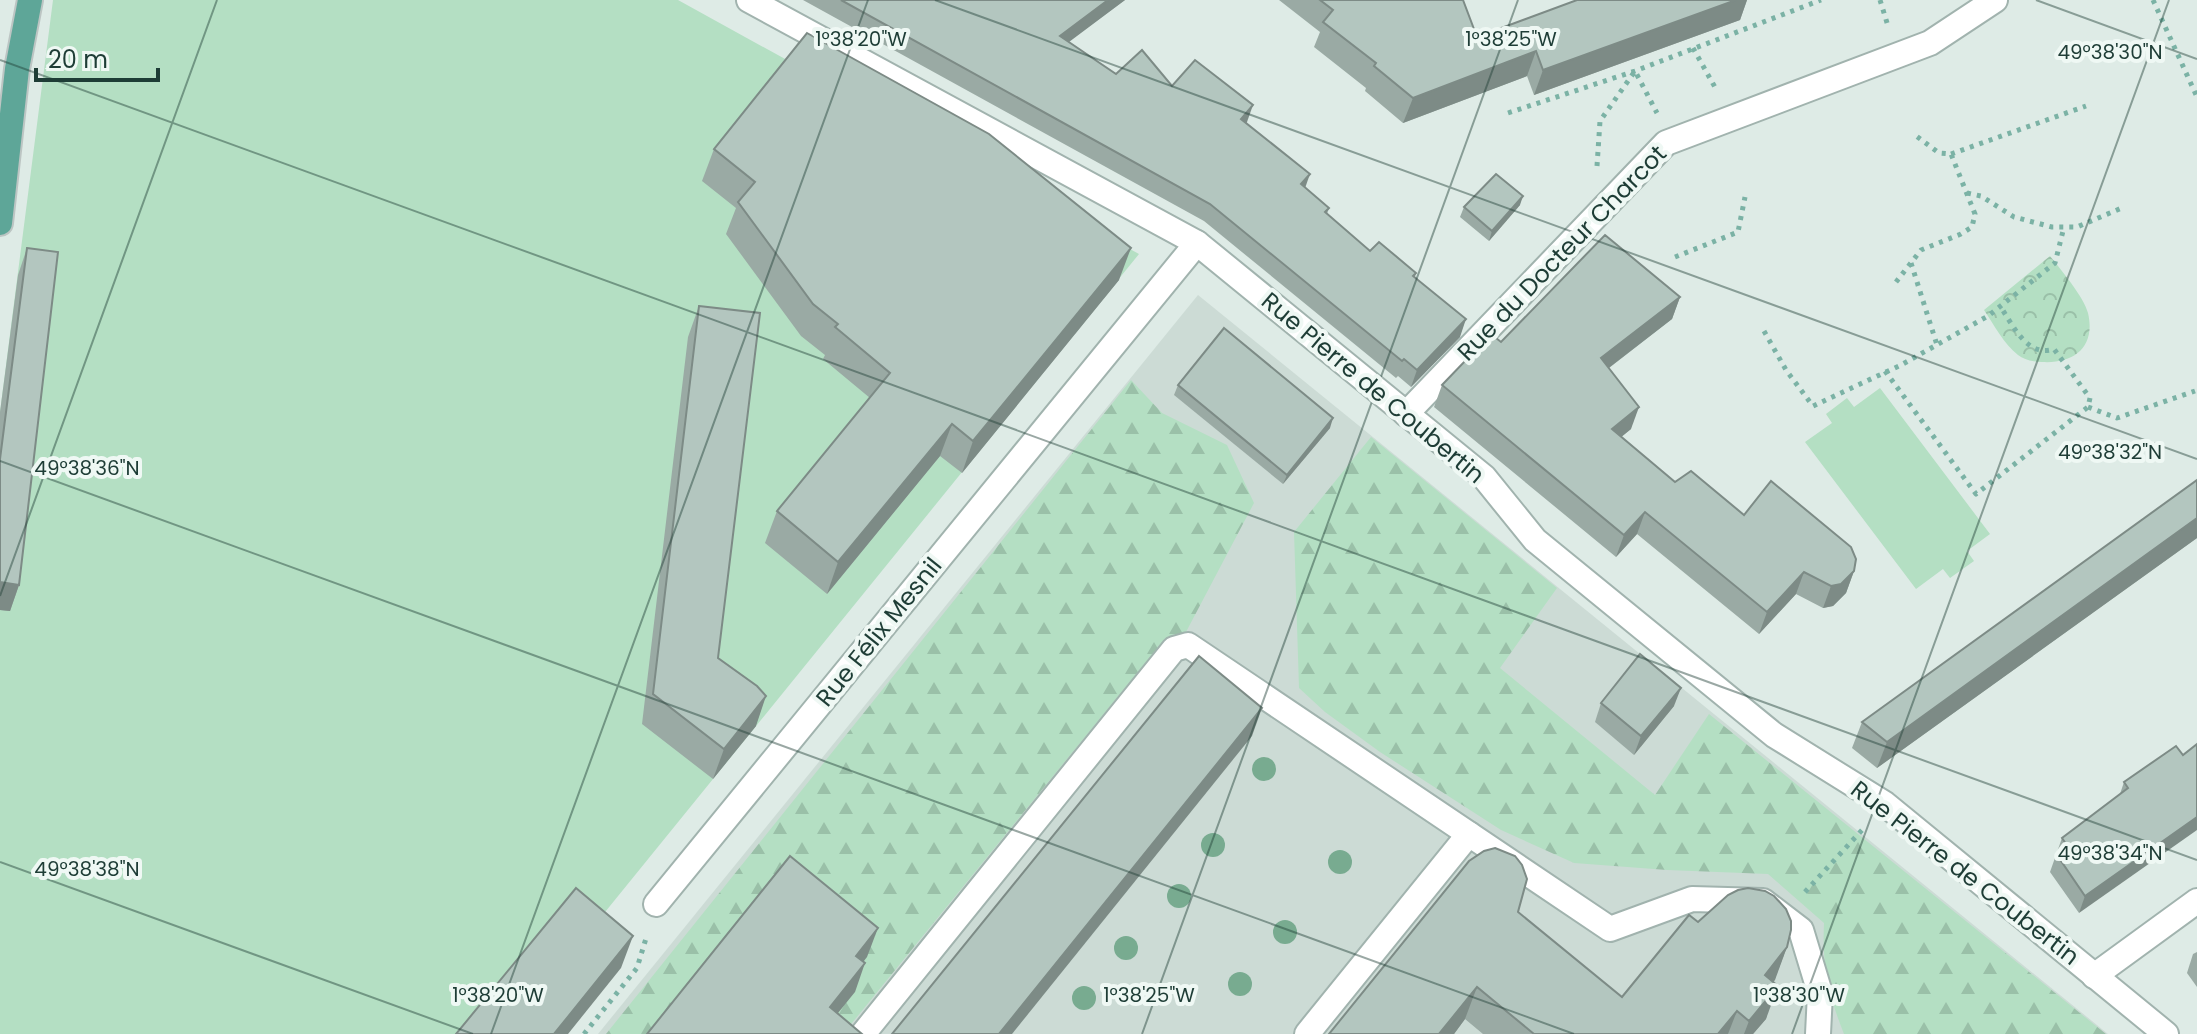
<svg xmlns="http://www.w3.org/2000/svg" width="2197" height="1034" font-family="Poppins,sans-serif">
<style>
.built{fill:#ccdbd5}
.forest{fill:url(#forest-firs)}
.park{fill:url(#park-crowns)}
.garden{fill:#b4dfc3}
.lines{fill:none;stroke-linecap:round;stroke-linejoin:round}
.minor-casing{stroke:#a1b3ae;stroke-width:28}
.major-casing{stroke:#bcc5c3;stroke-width:28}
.path{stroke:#7bb2a5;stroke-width:5;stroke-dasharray:4 6;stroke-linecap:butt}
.minor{stroke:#fff;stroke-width:24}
.major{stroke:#5ea698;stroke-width:24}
.tree{fill:#78ab90}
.wall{fill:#9aaaa4}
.shaded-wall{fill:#7d8b86}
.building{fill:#b3c6bf;stroke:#7d8b86;stroke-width:2}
.ticks{fill:none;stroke:#1e3d36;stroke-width:2;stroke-opacity:0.45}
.labels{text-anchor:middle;stroke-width:8;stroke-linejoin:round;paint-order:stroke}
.street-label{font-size:24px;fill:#1e3d36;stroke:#eff8f4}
.ticks-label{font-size:20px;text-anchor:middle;fill:#1e3d36;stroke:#eff8f4;stroke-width:8;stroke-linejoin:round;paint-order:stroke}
</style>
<defs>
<pattern id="forest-firs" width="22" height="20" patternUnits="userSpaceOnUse" patternTransform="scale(2)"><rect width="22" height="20" fill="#b4dfc3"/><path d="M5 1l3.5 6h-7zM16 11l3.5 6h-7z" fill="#9ac0a8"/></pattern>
<pattern id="park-crowns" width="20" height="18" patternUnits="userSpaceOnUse" patternTransform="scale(2)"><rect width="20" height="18" fill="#b4dfc3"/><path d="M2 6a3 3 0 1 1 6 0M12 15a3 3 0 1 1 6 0" fill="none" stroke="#9ac0a8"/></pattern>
</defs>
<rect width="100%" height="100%" fill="#deebe6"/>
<polygon class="built" points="1198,295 2108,1034 598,1034"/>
<g class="forest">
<polygon points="1131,380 1162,413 1227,445 1254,503 1186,632 1164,640 843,1034 606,1034"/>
<path d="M 1371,437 L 1557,588 L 1500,668 L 1655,795 L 1709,714 L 2106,1034 L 1844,1034 C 1828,994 1822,966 1824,923 L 1768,874 L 1667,870 L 1574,863 L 1501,830 L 1380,752 L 1325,712 L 1299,688 L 1294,532 Z"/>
</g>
<path class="park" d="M 2050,256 C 2061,270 2084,297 2088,313 C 2096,347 2074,364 2042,362 C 2034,362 2024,360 2018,355 C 2004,344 1994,325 1984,310 Z"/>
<g class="garden">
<polygon points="53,0 678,0 1139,254 584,938 568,1034 0,1034 0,412"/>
<polygon points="1880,388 1990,534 1967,551 1974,561 1950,578 1943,569 1916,589 1805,442 1832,423 1826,414 1847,398 1854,407"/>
</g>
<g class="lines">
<defs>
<g id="minor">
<polyline points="749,0 1197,243 1484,477 1535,540 1774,735 1885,804 2166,1034"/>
<polyline points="1406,414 1666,143 1930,43 1995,0"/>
<polyline points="656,904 1197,243"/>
<polyline points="2094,976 2197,901"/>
<polyline points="863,1034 1174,649 1188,645 1610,929 1692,899 1763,901 1801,930 1820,993 1818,1034"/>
<polyline points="1307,1034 1469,834"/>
</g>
<polyline id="major" points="0,223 17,69 30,0"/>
</defs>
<use href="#minor" class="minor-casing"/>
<use href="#major" class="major-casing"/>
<g class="path">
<polyline points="1880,0 1888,26"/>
<polyline points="2153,0 2197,97"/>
<polyline points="1693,48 1716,89"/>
<polyline points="1508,113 1635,71 1821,0"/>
<polyline points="1951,154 2086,106"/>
<polyline points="1597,166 1600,121 1635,71 1657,113"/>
<polyline points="1967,193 1981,196 2014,217 2052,227 2077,227 2124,207"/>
<polyline points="1675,257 1738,232 1745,197"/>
<polyline points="1911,263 1937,345"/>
<polyline points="1896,282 1921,250 1961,234 1972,227 1975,214 1951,154 1939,153 1915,135"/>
<polyline points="1764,331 1786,370 1813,406 1901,365 1988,316 2055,263 2064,227"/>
<path d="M 1885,371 L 1976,494 L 2088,407 L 2090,398 L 2054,349 C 2027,358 2013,325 2000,306"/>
<polyline points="2088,407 2117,418 2195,391"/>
<polyline points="1805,892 1863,829"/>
<polyline points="584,1034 637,968 647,935"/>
</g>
<use href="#minor" class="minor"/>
<use href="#major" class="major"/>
</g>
<g class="tree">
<circle cx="1264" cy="769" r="12"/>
<circle cx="1213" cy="845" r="12"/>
<circle cx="1340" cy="862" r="12"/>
<circle cx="1179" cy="896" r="12"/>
<circle cx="1285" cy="932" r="12"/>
<circle cx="1126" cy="948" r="12"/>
<circle cx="1240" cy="984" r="12"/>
<circle cx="1084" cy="998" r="12"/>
</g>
<g class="wall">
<polygon points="803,0 1125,0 1068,42 1116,74 1172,86 1247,122 1246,123 1305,188 1329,208 1327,214 1370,251 1416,273 1415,277 1460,337 1411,387 1398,376 1396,378 1204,221"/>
<polygon points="1279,0 1463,0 1477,37 1577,0 1747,0 1740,20 1534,95 1527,76 1403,123 1365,91 1366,88 1314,47 1320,32"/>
<polygon points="714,149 1119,280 962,473 940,456 827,594 765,543 777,511 870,398 823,359 825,355 801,336 726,234 736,208 702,181"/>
<polygon points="1520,205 1489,241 1460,217 1464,207"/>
<polygon points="27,248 19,585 10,611 0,610 0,412 18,275"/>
<polygon points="1680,297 1672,319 1609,368 1631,429 1621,437 1675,482 1854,571 1846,593 1833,606 1823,608 1796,594 1759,634 1637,534 1616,557 1434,407 1442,385 1501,342"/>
<polygon points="699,306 718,658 756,726 713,779 642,724 688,337"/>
<polygon points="1178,385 1330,428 1283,484 1174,395"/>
<polygon points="2197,480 2197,538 1877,768 1852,748 1862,722"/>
<polygon points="1601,703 1674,706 1634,755 1595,722"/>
<polygon points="2176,746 2079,913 2050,872 2062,838 2120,794 2124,782"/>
<polygon points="1518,912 1622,997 1698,922 1787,947 1773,983 1766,1019 1753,1034 1483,1034 1465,1019 1454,1034 1329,1034"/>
<polygon points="2197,952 2197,987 2187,973 2193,954"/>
</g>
<g class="shaded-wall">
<polygon points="1108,0 1125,0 1053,54 1060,36"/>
<polygon points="1736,0 1747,0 1740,20 1534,95 1543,70"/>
<polygon points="1536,51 1527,76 1403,123 1413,98"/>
<polygon points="1253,105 1247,122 1234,136 1241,119"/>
<polygon points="1310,174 1304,191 1301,184"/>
<polygon points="1523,196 1520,205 1489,241 1492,231"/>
<polygon points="1131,248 1119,280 962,473 973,441"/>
<polygon points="1680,297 1672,319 1593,380 1601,358"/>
<polygon points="1466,319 1460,337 1411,387 1417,370"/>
<polygon points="1639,407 1631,429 1604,451 1612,429"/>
<polygon points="1333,418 1330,428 1283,484 1287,475"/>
<polygon points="952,424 940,456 827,594 838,562"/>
<polygon points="1645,512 1637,534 1616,557 1624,535"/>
<polygon points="2197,518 2197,538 1877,768 1887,742"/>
<polygon points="1854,571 1846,593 1833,606 1823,608 1831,586"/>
<polygon points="1804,572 1796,594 1759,634 1767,612"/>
<polygon points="0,582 19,585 10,611 0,610"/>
<polygon points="1681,688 1674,706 1634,755 1641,736"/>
<polygon points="766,696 756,726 713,779 724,749"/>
<polygon points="1262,708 1252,736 1012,1034 999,1034"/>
<polygon points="2197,817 2197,830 2079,913 2085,896"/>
<polygon points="878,928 867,957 846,984 856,956"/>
<polygon points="633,936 621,968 568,1034 554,1034"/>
<polygon points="1787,947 1775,980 1753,1008 1765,975"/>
<polygon points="865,963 855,992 821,1034 830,1007"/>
<polygon points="1778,986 1766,1019 1753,1034 1744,1034 1749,1021"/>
<polygon points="1477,987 1465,1019 1454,1034 1439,1034"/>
<polygon points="1737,1011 1728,1034 1718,1034"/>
</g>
<g class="building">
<polygon points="841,0 1108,0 1060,36 1116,74 1142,50 1172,86 1195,60 1253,105 1241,119 1310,174 1301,184 1329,208 1325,212 1370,251 1379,242 1416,273 1413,276 1466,319 1417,370 1404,359 1402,361 1210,204"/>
<polygon points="1320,0 1463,0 1477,37 1577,0 1736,0 1543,70 1536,51 1413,98 1374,66 1376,63 1323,22 1333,10"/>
<polygon points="807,33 989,134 1131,248 973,441 952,424 838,562 777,511 890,373 835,327 838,324 813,304 738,202 755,182 714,149"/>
<polygon points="1496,174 1523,196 1492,231 1464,207"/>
<polygon points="1605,235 1680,297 1601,358 1639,407 1612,429 1675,482 1691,471 1744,515 1771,481 1851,547 1856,559 1854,571 1841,584 1831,586 1804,572 1767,612 1645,512 1624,535 1442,385 1491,334 1501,342"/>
<polygon points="27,248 58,252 19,585 0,582 0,459"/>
<polygon points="699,306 760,313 718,658 757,686 766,696 724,749 653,694"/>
<polygon points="1224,328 1333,418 1287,475 1178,385"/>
<polygon points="2197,480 2197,518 1887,742 1862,722"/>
<polygon points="1640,654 1681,688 1641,736 1601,703"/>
<polygon points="1199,656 1262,708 999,1034 892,1034"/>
<polygon points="2197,744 2197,817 2085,896 2057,855 2068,847 2062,838 2128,788 2124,782 2176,746 2183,755"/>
<polygon points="1495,848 1515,856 1522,865 1527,879 1518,912 1622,997 1689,915 1698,922 1728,895 1738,890 1748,888 1765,891 1774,896 1786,909 1791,921 1791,930 1787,947 1765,975 1778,986 1749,1021 1737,1011 1718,1034 1534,1034 1477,987 1439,1034 1329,1034 1469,861 1484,851"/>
<polygon points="790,856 878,928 856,956 865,963 830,1007 862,1034 647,1034"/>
<polygon points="576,888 633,936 554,1034 456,1034"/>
</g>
<path class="ticks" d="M 935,0 L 2197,459M 2036,0 L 2197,59M 0,60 L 2197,860M 0,461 L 1574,1034M 0,596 L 217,0M 0,862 L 473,1034M 491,1034 L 868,0M 1142,1034 L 1518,0M 1792,1034 L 2169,0"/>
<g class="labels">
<g class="street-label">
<text transform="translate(1562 253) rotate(-46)" y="8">Rue du Docteur Charcot</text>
<text transform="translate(1373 388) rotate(40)" y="8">Rue Pierre de Coubertin</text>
<text transform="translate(879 632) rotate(-51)" y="8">Rue Félix Mesnil</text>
<text transform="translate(1965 873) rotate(38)" y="8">Rue Pierre de Coubertin</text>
</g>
</g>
<g class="ticks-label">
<text x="861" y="46">1°38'20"W</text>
<text x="1511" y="46">1°38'25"W</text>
<text x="2110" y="59">49°38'30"N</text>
<text x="2110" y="459">49°38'32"N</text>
<text x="87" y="475">49°38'36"N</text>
<text x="2110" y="860">49°38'34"N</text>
<text x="87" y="876">49°38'38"N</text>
<text x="498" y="1002">1°38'20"W</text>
<text x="1149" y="1002">1°38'25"W</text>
<text x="1799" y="1002">1°38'30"W</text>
</g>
<path d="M36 68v12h122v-12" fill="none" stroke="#1e3d36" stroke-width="4"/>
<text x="48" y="68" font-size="24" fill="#1e3d36" stroke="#eff8f4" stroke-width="6" paint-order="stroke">20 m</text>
</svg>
